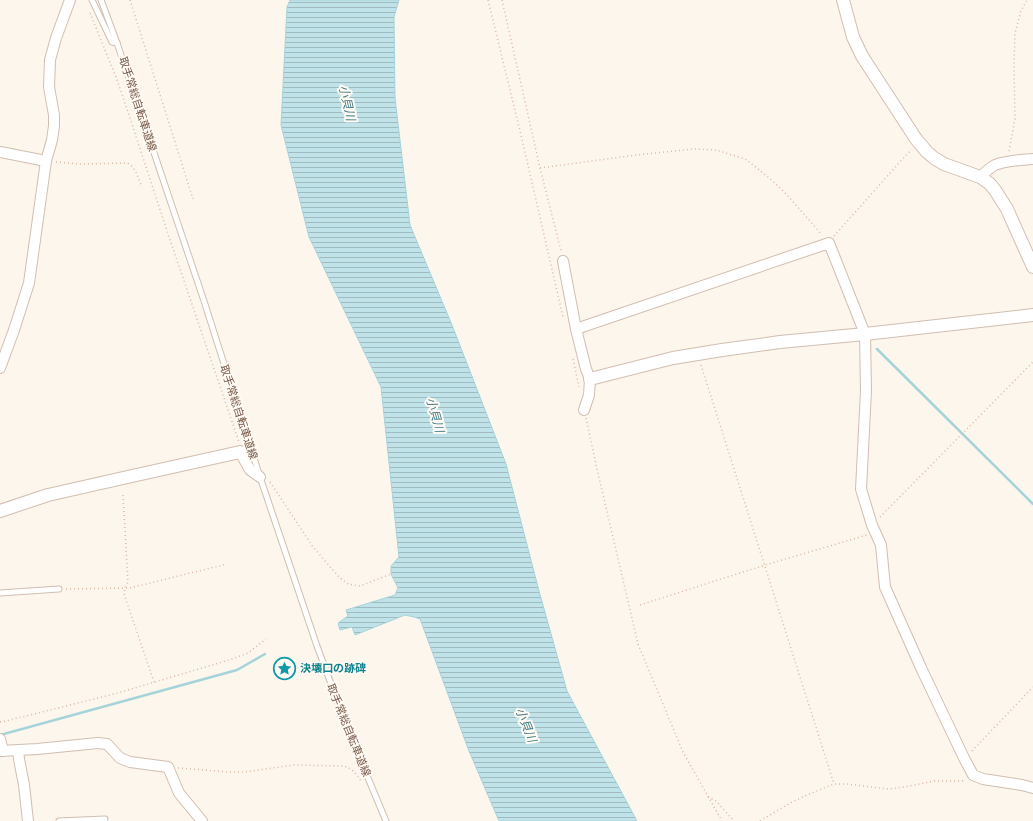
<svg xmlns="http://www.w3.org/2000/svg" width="1033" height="821" font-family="Mulish,'Noto Sans JP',sans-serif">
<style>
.water{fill:url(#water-rules);stroke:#a5d3da}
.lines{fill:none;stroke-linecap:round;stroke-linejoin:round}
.stream{stroke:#a5d3da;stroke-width:2.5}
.service-casing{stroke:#d1beb0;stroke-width:7}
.minor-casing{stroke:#d1beb0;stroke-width:12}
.tertiary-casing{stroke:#d1beb0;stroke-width:14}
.path{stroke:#d9b8a5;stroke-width:1.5;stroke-dasharray:1 3;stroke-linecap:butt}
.service{stroke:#fff;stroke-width:5}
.minor{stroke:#fff;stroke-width:10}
.tertiary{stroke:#fff;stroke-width:12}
.labels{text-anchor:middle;stroke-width:4;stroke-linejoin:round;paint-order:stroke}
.street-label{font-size:11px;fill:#7a5c4d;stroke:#fffaf3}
.culture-label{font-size:11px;font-weight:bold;fill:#0d838f;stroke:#fffaf3;text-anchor:start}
.water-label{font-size:12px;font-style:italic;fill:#437c86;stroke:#fffaf3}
</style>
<defs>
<pattern id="water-rules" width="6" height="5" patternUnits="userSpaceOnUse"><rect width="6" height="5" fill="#bfe3e8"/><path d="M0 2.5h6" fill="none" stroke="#a0bbbe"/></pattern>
</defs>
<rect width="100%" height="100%" fill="#fdf6ec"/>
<polygon class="water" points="290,0 399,0 394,17 395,98 410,225 452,325 506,464 539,591 567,691 637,821 499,821 469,751 420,619 414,617 405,615 355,635 352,627 340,630 338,623 348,616 346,610 395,595 398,588 391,574 391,566 399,557 381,387 309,237 281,125 287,7"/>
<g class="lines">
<g class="stream">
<polyline points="877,349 1033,504"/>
<polyline points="0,735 237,670 265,654"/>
</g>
<defs>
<g id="service">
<polyline points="92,0 112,42 117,43"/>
<polyline points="101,0 117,43 204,301 260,477 317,646 348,730 386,821"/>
<polyline points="0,593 59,589"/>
<polyline points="59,821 105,819"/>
</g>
<g id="minor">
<polyline points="0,152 46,161"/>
<path d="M 980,177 C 985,173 989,168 995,165 C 1007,160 1021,160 1033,159"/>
<polyline points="563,261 576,329 586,369 590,379 589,395 584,410"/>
<polyline points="576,329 829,243 865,334 866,391 861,489 872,525 881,545 885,587 922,670 964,758 973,775 983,779 1022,785 1033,788"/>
<polyline points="0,368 14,330 29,283 46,161 52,140 54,126 54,115 49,87 50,60 56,38 70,0"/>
<polyline points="240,452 250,470 260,477"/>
<polyline points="0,739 3,751"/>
<polyline points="0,751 37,749 98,743 107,744 120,758 130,762 168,767 179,793 202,821"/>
<polyline points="18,751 19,759 24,785 28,821"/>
</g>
<g id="tertiary">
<polyline points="843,0 853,37 862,56 916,139 927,152 934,158 944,164 980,177 989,183 995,190 1007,209 1033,267"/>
<polyline points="590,379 673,358 722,350 780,342 865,334 1033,315"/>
<polyline points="0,511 48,495 132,476 240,452"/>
</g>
</defs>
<use href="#service" class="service-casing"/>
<use href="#minor" class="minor-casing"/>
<use href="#tertiary" class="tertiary-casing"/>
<g class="path">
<polyline points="130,0 193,199"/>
<polyline points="488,0 521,135 563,317"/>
<polyline points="502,0 540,168 561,251"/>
<polyline points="90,13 116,77 127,109 168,234 239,442"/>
<polyline points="1009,151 1015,119 1014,64 1015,33 1021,11 1027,0"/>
<path d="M 56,162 L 80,164 L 127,163 C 136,167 138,178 142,187"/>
<polyline points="540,168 636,155 693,149 716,150 745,159 757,168 775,183 788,196 822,235"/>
<polyline points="834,236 908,153 912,150"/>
<polyline points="573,359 579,387"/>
<polyline points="701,365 834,784"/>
<polyline points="586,418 597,469 638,644 683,752 722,821"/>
<polyline points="270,482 280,497 313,547 339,577 348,584 360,586 391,574"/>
<polyline points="123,495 128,582 125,588 124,594 154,682"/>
<polyline points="880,517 1033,362"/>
<polyline points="66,589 130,588 227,564"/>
<polyline points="640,605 765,565 867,535"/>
<polyline points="0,722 6,721 118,693 229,660 248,653 266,639"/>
<polyline points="972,751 1033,687"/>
<path d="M 178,768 L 230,772 L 244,772 L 294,765 L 344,766 C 352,769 356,773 361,781"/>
<polyline points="708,797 716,801 734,821"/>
<polyline points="760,821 790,803 807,795 834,784 847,784 888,789 904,787 935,781 962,781 966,780"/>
</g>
<use href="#service" class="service"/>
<use href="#minor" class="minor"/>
<use href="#tertiary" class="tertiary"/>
</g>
<defs>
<symbol id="sight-ring" viewBox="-11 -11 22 22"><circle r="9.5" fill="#fffaf3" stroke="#0f9aa8" stroke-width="1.5"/><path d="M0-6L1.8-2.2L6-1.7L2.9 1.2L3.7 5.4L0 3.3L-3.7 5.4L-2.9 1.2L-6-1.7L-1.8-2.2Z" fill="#0f9aa8"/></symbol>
</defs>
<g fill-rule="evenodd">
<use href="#sight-ring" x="272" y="656" width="25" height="25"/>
</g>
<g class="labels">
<g class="street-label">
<text transform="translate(138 104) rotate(72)" y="4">取手常総自転車道線</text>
<text transform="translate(239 412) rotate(72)" y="4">取手常総自転車道線</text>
<text transform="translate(349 730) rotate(68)" y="4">取手常総自転車道線</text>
</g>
<g class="culture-label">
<text x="300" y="672">決壊口の跡碑</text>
</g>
<g class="water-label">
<text transform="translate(347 103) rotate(77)" y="4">小貝川</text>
<text transform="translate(435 415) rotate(74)" y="4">小貝川</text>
<text transform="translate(526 725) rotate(68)" y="4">小貝川</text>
</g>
</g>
</svg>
